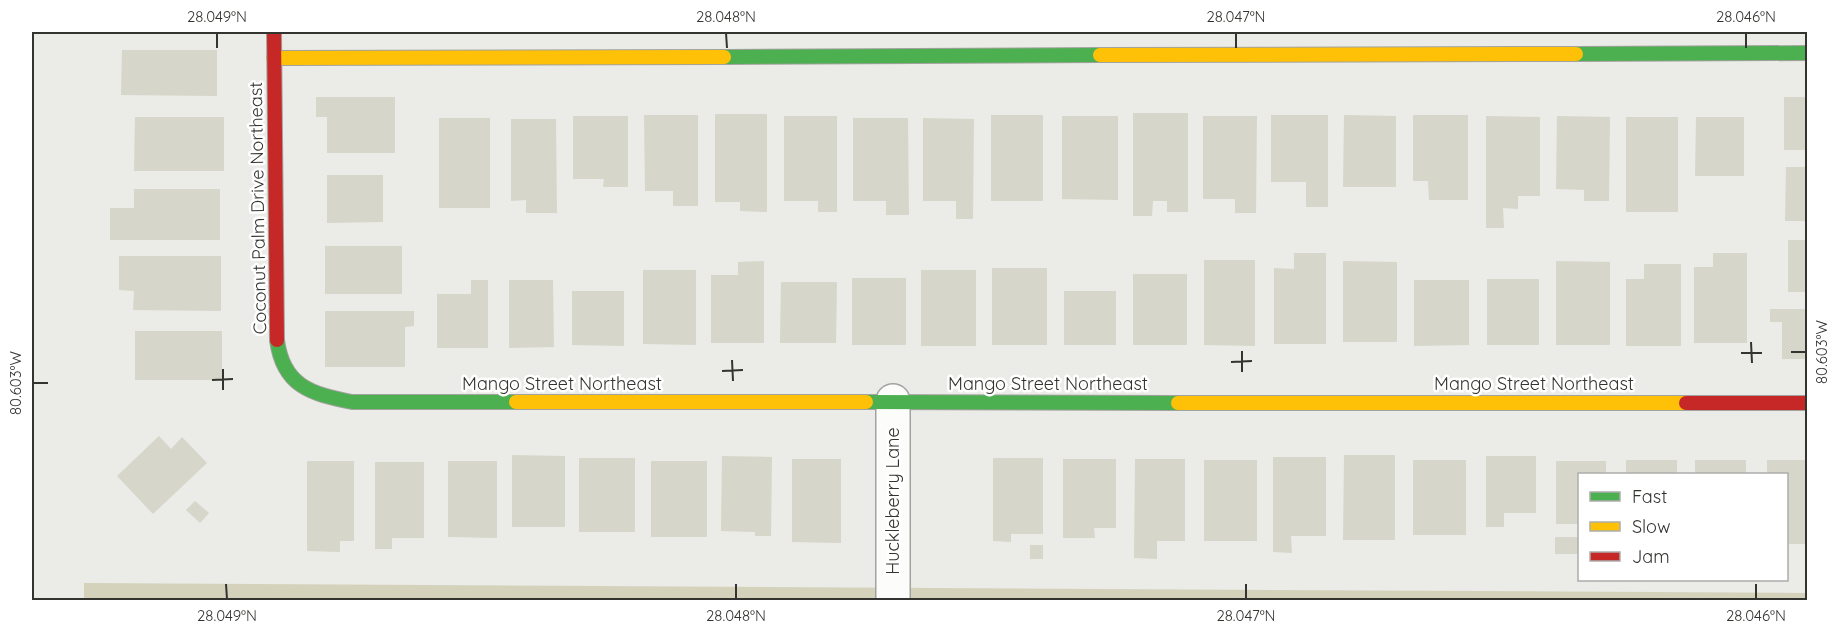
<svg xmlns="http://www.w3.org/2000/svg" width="1839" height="632" font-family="Quicksand,sans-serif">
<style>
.green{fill:#d4d2bb}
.building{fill:#d7d6ca}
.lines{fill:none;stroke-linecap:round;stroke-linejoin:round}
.street-casing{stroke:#a2a29e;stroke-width:36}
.fast-casing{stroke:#a2a29e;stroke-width:16}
.slow-casing{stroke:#a2a29e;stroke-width:16}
.jam-casing{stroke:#a2a29e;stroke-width:16}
.street{stroke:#fcfcfb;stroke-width:33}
.fast{stroke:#4caf50;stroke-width:14}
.slow{stroke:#ffc107;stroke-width:14}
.jam{stroke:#c62828;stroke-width:14}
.ticks{fill:none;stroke:#333330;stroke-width:2}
.labels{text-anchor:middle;stroke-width:5;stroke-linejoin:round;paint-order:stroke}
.street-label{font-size:18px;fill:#333330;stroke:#fff}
.neatline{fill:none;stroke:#333330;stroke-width:2}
.ticks-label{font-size:15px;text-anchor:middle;fill:#333330}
</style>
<rect width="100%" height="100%" fill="#ebebe7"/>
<polygon class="green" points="84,583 1807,593 1808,600 84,600"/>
<g class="building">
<polygon points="122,50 217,50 217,96 121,95"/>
<polygon points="316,97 395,97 395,153 327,153 327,117 316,117"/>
<rect x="1784" y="97" width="24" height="53"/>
<polygon points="1133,113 1188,113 1188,212 1167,212 1167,201 1153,201 1152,216 1133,216"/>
<polygon points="715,114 767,114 767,212 740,211 740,202 715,202"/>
<polygon points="644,115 698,115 698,206 673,206 673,191 645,191"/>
<rect x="991" y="115" width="52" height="86"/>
<polygon points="1271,115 1328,115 1328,207 1306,207 1306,182 1271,182"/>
<polygon points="1344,115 1396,116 1396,187 1343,187"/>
<polygon points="1413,115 1468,115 1468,200 1429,200 1428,181 1413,181"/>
<polygon points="573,116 628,116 628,187 603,187 604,179 573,179"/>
<polygon points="784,116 837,116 837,212 818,212 818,201 784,201"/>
<polygon points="1062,116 1118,116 1118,200 1062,199"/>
<polygon points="1203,116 1257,116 1256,213 1235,213 1235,199 1203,199"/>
<polygon points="1486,116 1540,117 1540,196 1518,196 1518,209 1503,208 1504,228 1486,228"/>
<polygon points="1557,116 1610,117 1609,201 1584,201 1584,190 1556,189"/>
<polygon points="135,117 224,117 224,171 134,171"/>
<rect x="1626" y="117" width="52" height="95"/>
<polygon points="1696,117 1744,117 1744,176 1695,176"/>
<rect x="439" y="118" width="51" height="90"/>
<polygon points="853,118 908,118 909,215 886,215 886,201 853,201"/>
<polygon points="923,118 974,119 973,219 956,219 956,201 923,201"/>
<polygon points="511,119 556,119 557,213 526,213 526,200 511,201"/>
<polygon points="1786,167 1808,167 1808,221 1785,221"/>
<polygon points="327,175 383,175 383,222 327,223"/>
<polygon points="134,189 220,189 220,240 110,240 110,208 134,208"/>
<rect x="1788" y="240" width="20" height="52"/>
<rect x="325" y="246" width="77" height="48"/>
<polygon points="1294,253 1326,253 1326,344 1274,344 1274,268 1294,269"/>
<polygon points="1713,253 1747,253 1747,343 1694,343 1694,267 1713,267"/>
<polygon points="119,256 221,256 221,311 133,310 134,291 119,290"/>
<polygon points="1204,260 1255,260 1255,346 1204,345"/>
<polygon points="764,261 764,343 711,343 711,275 738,275 738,262"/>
<polygon points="1343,261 1397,262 1397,342 1343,342"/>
<polygon points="1556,261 1610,262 1610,345 1556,345"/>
<polygon points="1644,264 1681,264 1681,346 1626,346 1626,279 1644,279"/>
<rect x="992" y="268" width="55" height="77"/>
<polygon points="643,270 696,270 696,345 643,344"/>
<rect x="921" y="270" width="55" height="76"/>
<rect x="1133" y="274" width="54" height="71"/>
<rect x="852" y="278" width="54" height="67"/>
<rect x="1487" y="279" width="52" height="66"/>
<polygon points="471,280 488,280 488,348 437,348 437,294 471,294"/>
<polygon points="509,280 553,280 554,347 509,348"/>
<polygon points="1414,280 1469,280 1469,345 1414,346"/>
<polygon points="781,282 837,282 836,343 780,343"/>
<polygon points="572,291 624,291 624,346 572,345"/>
<rect x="1064" y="291" width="52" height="54"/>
<polygon points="1770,309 1808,309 1808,359 1782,359 1782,322 1770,322"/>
<polygon points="325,311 414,311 414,326 405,327 405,367 325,367"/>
<rect x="135" y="331" width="87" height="49"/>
<polygon points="159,436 171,449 182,437 207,463 153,514 117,476"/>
<polygon points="512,455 565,456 565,527 512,527"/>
<polygon points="1344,455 1395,455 1395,540 1343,540"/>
<polygon points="722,456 772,457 771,536 755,536 755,532 721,531"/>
<polygon points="1486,456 1536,456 1536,513 1504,513 1504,527 1486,527"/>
<polygon points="1273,457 1326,457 1326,536 1291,536 1292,553 1273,552"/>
<rect x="579" y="458" width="56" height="74"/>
<polygon points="993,458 1043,458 1043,534 1011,534 1011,542 993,541"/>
<polygon points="792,459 841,459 841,543 792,542"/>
<polygon points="1063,459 1116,459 1116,528 1094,528 1095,538 1063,538"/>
<polygon points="1135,459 1185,459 1185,541 1157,541 1157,559 1134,558"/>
<rect x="1204" y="460" width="53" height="81"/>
<rect x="1413" y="460" width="53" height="75"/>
<rect x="1626" y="460" width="51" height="14"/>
<rect x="1695" y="460" width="51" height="14"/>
<polygon points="1767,460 1808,460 1808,544 1786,544 1786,474 1767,474"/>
<polygon points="307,461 354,461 354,541 340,541 340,552 307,551"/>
<polygon points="448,461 497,461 497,538 448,537"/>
<rect x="651" y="461" width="56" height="76"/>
<polygon points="1556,461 1606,461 1606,474 1580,474 1580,524 1556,524"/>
<polygon points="375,462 424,462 424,538 392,538 392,549 375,549"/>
<polygon points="195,501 209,513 200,523 186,510"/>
<rect x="1555" y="537" width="25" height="17"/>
<rect x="1030" y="545" width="13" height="14"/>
</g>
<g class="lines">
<defs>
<polyline id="street" points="893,600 893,401"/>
<g id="fast">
<polyline points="1576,54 1808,53"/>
<polyline points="724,57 1100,55"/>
<path d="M 277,340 C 283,386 311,394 352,402 L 516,402"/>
<polyline points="866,402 1178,403"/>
</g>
<g id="slow">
<polyline points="1100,55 1576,54"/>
<polyline points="274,58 724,57"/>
<polyline points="516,402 866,402"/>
<polyline points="1178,403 1686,403"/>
</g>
<g id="jam">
<polyline points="274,32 277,340"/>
<polyline points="1686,403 1808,403"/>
</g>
</defs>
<use href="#street" class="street-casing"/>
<use href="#fast" class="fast-casing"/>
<use href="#slow" class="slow-casing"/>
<use href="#jam" class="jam-casing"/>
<use href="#street" class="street"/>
<use href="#fast" class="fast"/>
<use href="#slow" class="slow"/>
<use href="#jam" class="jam"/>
</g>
<path class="ticks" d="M 217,33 L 217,48M 726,33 L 727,48M 1236,33 L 1236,48M 1746,33 L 1746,48M 1751,342 L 1752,363M 1242,351 L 1242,372M 1791,352 L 1806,352M 1741,353 L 1762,353M 732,360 L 733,381M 1231,362 L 1252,361M 223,369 L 223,390M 722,371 L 743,370M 212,380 L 233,379M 33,383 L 48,383M 226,584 L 227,599M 736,584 L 736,599M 1246,584 L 1246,599M 1756,584 L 1756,599"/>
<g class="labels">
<g class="street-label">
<text transform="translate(258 208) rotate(-91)" y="6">Coconut Palm Drive Northeast</text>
<text x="562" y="390">Mango Street Northeast</text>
<text x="1048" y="390">Mango Street Northeast</text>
<text x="1534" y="390">Mango Street Northeast</text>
<text transform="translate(893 501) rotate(-90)" y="6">Huckleberry Lane</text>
</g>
</g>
<rect width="1839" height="632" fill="none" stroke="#ffffff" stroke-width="66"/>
<rect x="1578" y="473" width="210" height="108" fill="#ffffff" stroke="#adadac" stroke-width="1.5"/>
<rect x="1590" y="492" width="30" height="9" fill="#4caf50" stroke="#adadac" stroke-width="1.5"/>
<text x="1632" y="503" font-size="18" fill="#333330">Fast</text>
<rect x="1590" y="522" width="30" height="9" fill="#ffc107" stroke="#adadac" stroke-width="1.5"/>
<text x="1632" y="533" font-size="18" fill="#333330">Slow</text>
<rect x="1590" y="552" width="30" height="9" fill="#c62828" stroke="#adadac" stroke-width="1.5"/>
<text x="1632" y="563" font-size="18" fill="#333330">Jam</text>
<rect x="33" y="33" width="1773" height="566" class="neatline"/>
<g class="ticks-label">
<text x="217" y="22">28.049°N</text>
<text x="726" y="22">28.048°N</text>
<text x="1236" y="22">28.047°N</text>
<text x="1746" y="22">28.046°N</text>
<text transform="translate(1822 352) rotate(-90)" y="5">80.603°W</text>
<text transform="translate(16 383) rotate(-90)" y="5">80.603°W</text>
<text x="227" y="621">28.049°N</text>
<text x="736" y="621">28.048°N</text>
<text x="1246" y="621">28.047°N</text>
<text x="1756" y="621">28.046°N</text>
</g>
</svg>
